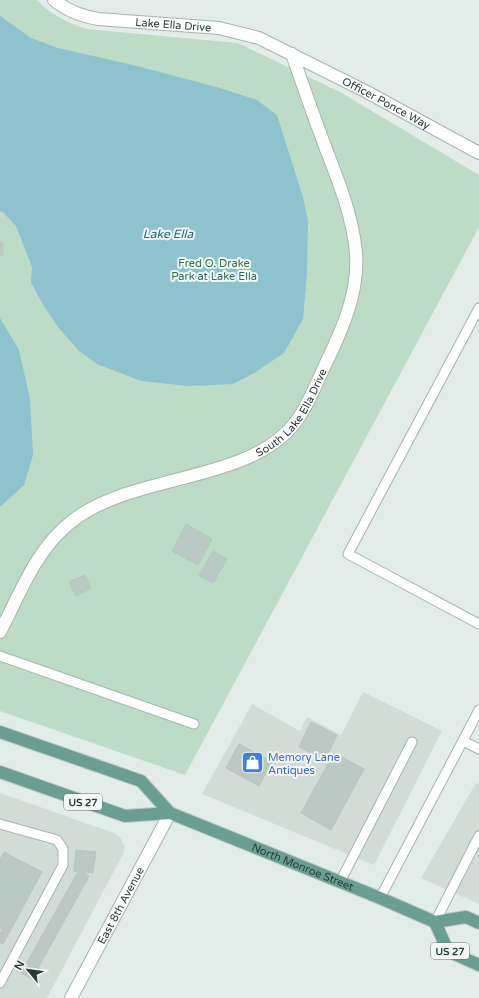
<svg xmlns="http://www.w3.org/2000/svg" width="479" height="998" font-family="'Varela Round',sans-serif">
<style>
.built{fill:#d1dcd7}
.green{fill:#bcdcc6}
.water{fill:#8dc2ce}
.building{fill:#bbc9c4;stroke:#b5c5bf}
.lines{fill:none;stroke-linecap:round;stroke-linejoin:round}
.lane-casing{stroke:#a5b4af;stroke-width:11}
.street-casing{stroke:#a5b4af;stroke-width:14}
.primary-casing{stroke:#c1c8c7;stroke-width:14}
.lane{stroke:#fff;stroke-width:9}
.street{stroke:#fff;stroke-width:12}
.primary{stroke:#699f93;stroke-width:12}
.labels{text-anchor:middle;stroke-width:4;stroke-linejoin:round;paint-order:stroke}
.shield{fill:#f3f8f6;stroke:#617470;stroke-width:1}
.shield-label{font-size:10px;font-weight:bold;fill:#233c36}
.street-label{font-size:11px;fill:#233c36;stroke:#f3f8f6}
.park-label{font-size:11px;fill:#2f714b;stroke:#f3f8f6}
.shop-label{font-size:11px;fill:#366cbe;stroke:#f3f8f6;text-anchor:start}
.water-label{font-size:12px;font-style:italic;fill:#206475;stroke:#f3f8f6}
</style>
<rect width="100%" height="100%" fill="#e2ece8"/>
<g class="built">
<polygon points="363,692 442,731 374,865 202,794 252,704 300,731 307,717 341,735"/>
<polygon points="476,783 479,784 479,904 421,878"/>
<polygon points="0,793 114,833 120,837 125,847 123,854 47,998 0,998"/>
</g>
<path class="green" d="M 0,0 L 37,0 C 51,15 67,22 86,29 L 238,43 L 340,92 L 479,175 L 479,227 L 185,775 L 0,711 Z"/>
<g class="water">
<polygon points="0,16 31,38 58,48 137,66 220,88 257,100 277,115 302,194 308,220 307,273 303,319 284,353 254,373 233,384 189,386 141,381 97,364 78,350 58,327 42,303 31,282 32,267 16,226 3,212 0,212"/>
<polygon points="0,318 19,350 30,399 33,455 24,485 0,507"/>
</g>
<g class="building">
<polygon points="0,241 3,243 3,255 0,256"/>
<polygon points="186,524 212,539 198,565 172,551"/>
<polygon points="213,551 227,559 213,583 199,576"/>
<polygon points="85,575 91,588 76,596 69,582"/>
<polygon points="311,722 337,735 325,760 299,747"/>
<polygon points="239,744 272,762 259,786 226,768"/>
<polygon points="334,753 364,769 331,830 301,813"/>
<polygon points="76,850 96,852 93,873 74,871"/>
<polygon points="4,852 42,872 3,944 0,942 0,934 3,929 0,928 0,860"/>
<polygon points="79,870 89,876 32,979 21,973"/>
</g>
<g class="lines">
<defs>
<g id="lane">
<polyline points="479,308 348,554 479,624"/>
<polyline points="0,656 194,724"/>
<polyline points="463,741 479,749"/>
<polyline points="0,824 57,840 63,849 63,865 0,983"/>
<polyline points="340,882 412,742"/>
<polyline points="380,898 479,710"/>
<polyline points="435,922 479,836"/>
</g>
<g id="street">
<path id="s1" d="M 54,0 C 67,11 81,16 98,19 L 219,28 L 259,38 L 365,91 L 479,153"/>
<path id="s2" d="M 0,632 C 20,594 36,549 71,522 C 131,473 247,484 295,423 C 309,405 317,381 327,361 C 343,328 359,291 356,253 C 353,218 339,182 326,149 C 314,117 303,86 292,54"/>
<path id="s3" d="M 71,998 L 170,813"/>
</g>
<g id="primary">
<polyline points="0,732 141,781 170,813"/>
<path id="s4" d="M 0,772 L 125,816 L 170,813 L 380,898 L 435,922 L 466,917 L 479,923"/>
<polyline points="435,922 448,951 479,965"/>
</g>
</defs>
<use href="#lane" class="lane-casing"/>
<use href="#street" class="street-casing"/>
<use href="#primary" class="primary-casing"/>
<use href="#lane" class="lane"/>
<use href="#street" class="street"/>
<use href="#primary" class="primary"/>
</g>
<defs>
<symbol id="shop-square" viewBox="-11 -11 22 22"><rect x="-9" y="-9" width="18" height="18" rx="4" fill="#3f7fe0" stroke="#f3f8f6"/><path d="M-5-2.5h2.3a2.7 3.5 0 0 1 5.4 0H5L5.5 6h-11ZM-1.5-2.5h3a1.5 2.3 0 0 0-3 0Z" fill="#fff"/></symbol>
</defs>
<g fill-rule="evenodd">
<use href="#shop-square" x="240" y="750" width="25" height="25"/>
</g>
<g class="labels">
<g class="shield">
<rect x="64" y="794" width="38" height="16" rx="3"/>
<rect x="431" y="943" width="38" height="16" rx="3"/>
</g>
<g class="shield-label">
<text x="83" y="806">US 27</text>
<text x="450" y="955">US 27</text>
</g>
<g class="street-label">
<text dy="4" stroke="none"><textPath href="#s1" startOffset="124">Lake Ella Drive</textPath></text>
<text dy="4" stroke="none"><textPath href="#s1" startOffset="354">Officer Ponce Way</textPath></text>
<text dy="4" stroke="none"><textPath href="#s2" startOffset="386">South Lake Ella Drive</textPath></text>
<text dy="4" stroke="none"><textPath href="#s4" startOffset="321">North Monroe Street</textPath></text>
<text dy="4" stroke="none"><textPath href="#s3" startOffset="105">East 8th Avenue</textPath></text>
</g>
<g class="park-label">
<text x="214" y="267">Fred O. Drake<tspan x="214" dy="13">Park at Lake Ella</tspan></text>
</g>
<g class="shop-label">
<text x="268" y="761">Memory Lane<tspan x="268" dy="13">Antiques</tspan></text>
</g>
<g class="water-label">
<text x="168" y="238">Lake Ella</text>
</g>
</g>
<g transform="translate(28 970) rotate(299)" stroke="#f3f8f6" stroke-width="3" paint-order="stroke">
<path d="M0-3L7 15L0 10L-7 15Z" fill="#233c36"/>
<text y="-6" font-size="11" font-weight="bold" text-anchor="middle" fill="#233c36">N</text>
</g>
</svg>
